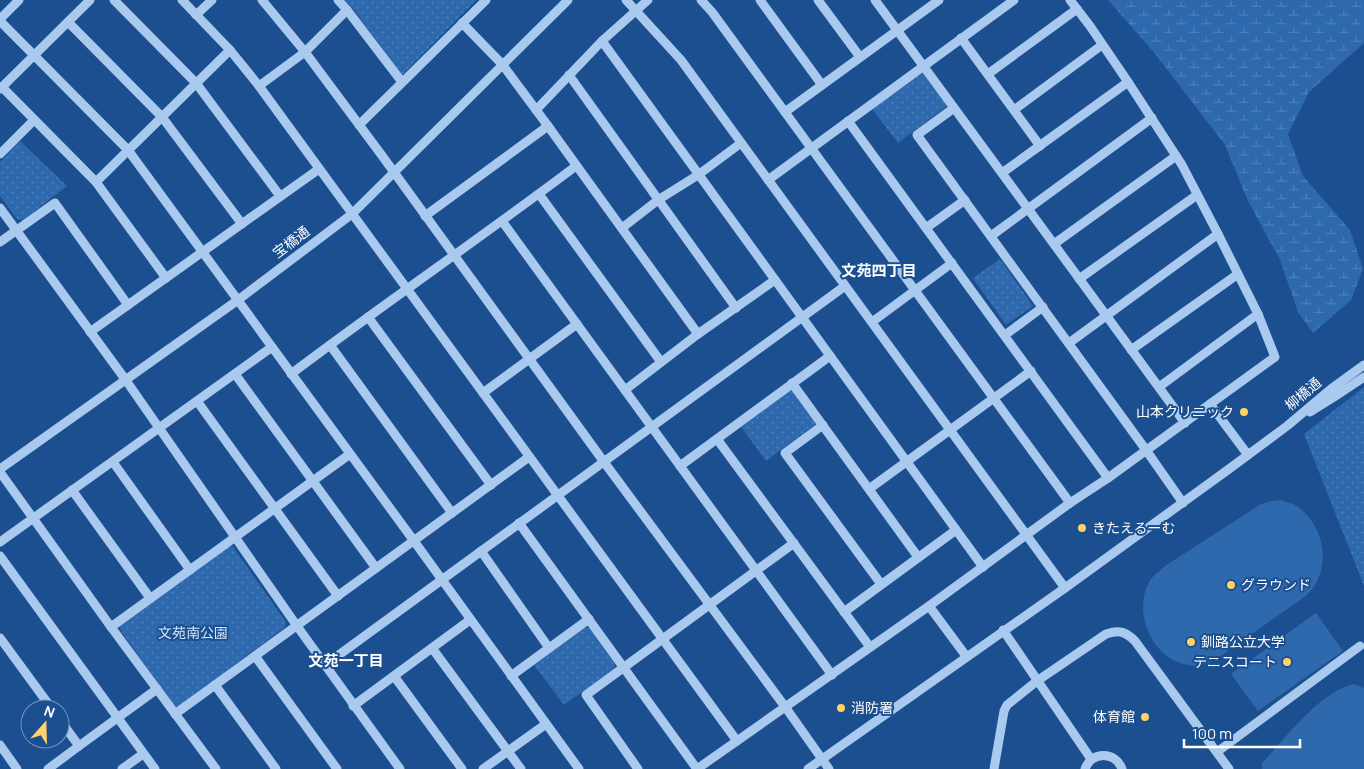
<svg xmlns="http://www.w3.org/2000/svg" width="1364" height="769" font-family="Manrope,'Noto Sans JP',sans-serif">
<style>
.grass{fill:#2e69ad}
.wetland{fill:url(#wetland-marsh)}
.park{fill:url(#park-dots)}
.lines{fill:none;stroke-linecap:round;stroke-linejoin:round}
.minor{stroke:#a9c9ee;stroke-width:9}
.poi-dot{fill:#ffd166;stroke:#1b4f8f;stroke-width:2}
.labels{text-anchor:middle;stroke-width:4;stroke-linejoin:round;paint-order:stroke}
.street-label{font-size:14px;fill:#fff;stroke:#1b4f8f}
.poi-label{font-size:14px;fill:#fff;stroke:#1b4f8f;text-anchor:start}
.park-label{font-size:14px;fill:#cfe3fa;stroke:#1b4f8f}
.neighbourhood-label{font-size:15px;font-weight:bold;fill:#fff;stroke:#1b4f8f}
</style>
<defs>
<pattern id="wetland-marsh" width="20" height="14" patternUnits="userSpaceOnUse" patternTransform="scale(1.25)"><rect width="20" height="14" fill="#2e69ad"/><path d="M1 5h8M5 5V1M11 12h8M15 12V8" fill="none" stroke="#4d80b9"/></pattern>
<pattern id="park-dots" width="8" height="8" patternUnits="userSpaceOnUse" patternTransform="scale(1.25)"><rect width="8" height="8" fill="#2e69ad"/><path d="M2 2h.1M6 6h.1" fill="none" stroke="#4d80b9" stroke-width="1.8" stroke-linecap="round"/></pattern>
</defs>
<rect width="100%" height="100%" fill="#1b4f8f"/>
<g class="grass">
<path d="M 1282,500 C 1286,502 1290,503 1293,504 C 1319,518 1330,553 1318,579 C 1316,585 1311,590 1307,595 L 1215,660 C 1206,664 1198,667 1188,665 C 1153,660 1132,613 1149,582 C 1153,575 1160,571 1165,566 L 1261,504 L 1272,501 Z"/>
<polygon points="1316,613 1343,651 1258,711 1231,674"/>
<path d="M 1354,684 L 1364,688 L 1364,769 L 1262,769 L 1262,763 C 1286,738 1319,692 1354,684 Z"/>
</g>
<polygon class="wetland" points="1108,0 1364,0 1364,43 1309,92 1288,134 1303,176 1350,230 1363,269 1351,300 1313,333 1298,312 1280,260 1248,201 1225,145 1156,55"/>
<g class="park">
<polygon points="344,0 476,0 402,75 354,10"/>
<polygon points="923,73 947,106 898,143 872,109"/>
<polygon points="20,141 67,186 23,220 18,220 0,196 0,162"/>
<polygon points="1000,259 1033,306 1006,325 973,278"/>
<polygon points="1364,387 1364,586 1304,434"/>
<polygon points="792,389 817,423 766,461 741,427"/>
<polygon points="229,546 233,547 286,622 285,627 178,707 174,706 119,628 119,625"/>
<polygon points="585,628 589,628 614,663 615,668 564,705 534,665"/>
</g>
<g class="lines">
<g class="minor">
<polyline points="114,0 196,83 280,196"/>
<polyline points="182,0 230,50 259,86 737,741"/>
<polyline points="262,0 305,52 383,157 604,462 786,708 829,769"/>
<polyline points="338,0 347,10 402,82"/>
<polyline points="626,0 681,60 1065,588"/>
<polyline points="701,0 712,12 1070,503"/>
<polyline points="760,0 822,85"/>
<polyline points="818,0 860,57"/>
<polyline points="875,0 1185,423"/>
<polyline points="196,15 212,0"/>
<polyline points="0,19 19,0"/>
<polyline points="0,21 128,150 414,541 579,769"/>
<polyline points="68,22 162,117 242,224"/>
<polyline points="462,23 502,64 548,126 698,334"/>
<polyline points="961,38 1040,146"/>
<polyline points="602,41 983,567"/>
<polyline points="988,74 1077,9"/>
<polyline points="569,75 736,308"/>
<polyline points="259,86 305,52 347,10"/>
<polyline points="2,87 96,182 166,278"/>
<polyline points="0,89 90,0"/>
<polyline points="954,108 917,135 1146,450 1183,503"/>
<polyline points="536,110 602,41 648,0"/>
<polyline points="1014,110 1102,45"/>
<polyline points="785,112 939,0"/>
<polyline points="848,121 1108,478"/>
<polyline points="359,125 486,0"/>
<polyline points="0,154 34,120"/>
<polyline points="1002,173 1128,82"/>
<polyline points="768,180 1014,0"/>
<polyline points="96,182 230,50"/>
<polyline points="539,194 661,362"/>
<polyline points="0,208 125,379 297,626 400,769"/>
<polyline points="425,216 548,126"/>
<polyline points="502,221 832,675"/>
<polyline points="622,228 658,200 698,175 741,143"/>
<polyline points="926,228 965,200"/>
<polyline points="991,236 1152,118"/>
<polyline points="0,242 55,203 128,305"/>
<polyline points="1054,244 1176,156"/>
<polyline points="1079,279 1197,195"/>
<polyline points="368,317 491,485"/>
<polyline points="872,322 952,263"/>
<polyline points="90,332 319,169"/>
<polyline points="1005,335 1043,307"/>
<polyline points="1069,343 1218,234"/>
<polyline points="330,345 452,513"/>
<polyline points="1131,350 1238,274"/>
<polyline points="235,374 376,568"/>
<path d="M 291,374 C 385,303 482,237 576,166"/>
<polyline points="792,383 918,557"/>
<polyline points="1159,387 1258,314"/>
<polyline points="625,390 698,334 775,280"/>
<polyline points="483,393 577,324"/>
<polyline points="197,401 338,596"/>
<polyline points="1210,404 1248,455"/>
<polyline points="1310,412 1334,397 1364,377"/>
<polyline points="823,425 785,453 881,584"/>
<polyline points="717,439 870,647"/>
<polyline points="113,462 190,570"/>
<polyline points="680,466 830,356"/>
<polyline points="0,469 238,300 352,214 568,0"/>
<polyline points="0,472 111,627 216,769"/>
<polyline points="869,489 1031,371"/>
<polyline points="72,490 150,598"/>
<polyline points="519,523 697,769"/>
<polyline points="0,542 272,347"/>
<polyline points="481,551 549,648"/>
<polyline points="0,556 155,769"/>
<polyline points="929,606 966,656"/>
<polyline points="844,612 956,530"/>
<polyline points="111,627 350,454"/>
<polyline points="1003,630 1091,759"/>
<polyline points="0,638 52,709"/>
<polyline points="432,648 521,769"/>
<polyline points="255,656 337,769"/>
<polyline points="325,665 845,286"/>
<polyline points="394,676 462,769"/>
<polyline points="511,676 589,619"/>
<polyline points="215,685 276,769"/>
<polyline points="353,706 470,620"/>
<polyline points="175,714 529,457"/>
<polyline points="60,720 79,746"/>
<polyline points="0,745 17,769"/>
<polyline points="1217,752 1360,646"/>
<polyline points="48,769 79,746 157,689"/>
<polyline points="122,769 143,754"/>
<polyline points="483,769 546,724"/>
<polyline points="638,769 586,695 794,543"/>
<polyline points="697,769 929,606 1070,503 1108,478 1275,357 1258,314 1218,234 1182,165 1128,82 1090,26 1070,0"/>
<polyline points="808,769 1065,588 1229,469 1287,426 1331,389 1364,365"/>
<path d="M 994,769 L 1004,711 L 1007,705 L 1037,681 L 1106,634 C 1119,630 1125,631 1135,641 L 1229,769"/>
<path d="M 1085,769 C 1091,751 1116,751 1122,769"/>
</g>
</g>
<g class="poi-dot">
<circle cx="1244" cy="412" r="5"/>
<circle cx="1082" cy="528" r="5"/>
<circle cx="1231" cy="585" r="5"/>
<circle cx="1191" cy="642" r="5"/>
<circle cx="1287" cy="662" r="5"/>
<circle cx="841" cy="708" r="5"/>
<circle cx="1145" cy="717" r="5"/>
</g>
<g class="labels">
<g class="street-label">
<text transform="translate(291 242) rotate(-37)" y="5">宝橋通</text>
<text transform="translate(1303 394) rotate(-40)" y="5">柳橋通</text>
</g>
<g class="poi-label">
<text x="1234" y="417" text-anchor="end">山本クリニック</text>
<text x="1092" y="533">きたえるーむ</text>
<text x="1241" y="590">グラウンド</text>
<text x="1201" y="647">釧路公立大学</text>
<text x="1277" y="667" text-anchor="end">テニスコート</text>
<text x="851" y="713">消防署</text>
<text x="1135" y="722" text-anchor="end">体育館</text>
</g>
<g class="park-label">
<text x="193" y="638">文苑南公園</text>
</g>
<g class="neighbourhood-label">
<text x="879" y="276">文苑四丁目</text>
<text x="346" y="666">文苑一丁目</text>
</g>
</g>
<g transform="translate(45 724) rotate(20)"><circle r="24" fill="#1b4f8f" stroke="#7695bc"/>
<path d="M0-4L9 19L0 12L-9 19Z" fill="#ffd166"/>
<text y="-8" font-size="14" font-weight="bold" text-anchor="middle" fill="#ffffff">N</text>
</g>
<path d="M1184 739v8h116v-8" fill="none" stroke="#ffffff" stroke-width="2.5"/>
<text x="1192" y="739" font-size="15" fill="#ffffff" stroke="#1b4f8f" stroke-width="4" paint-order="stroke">100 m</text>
</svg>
